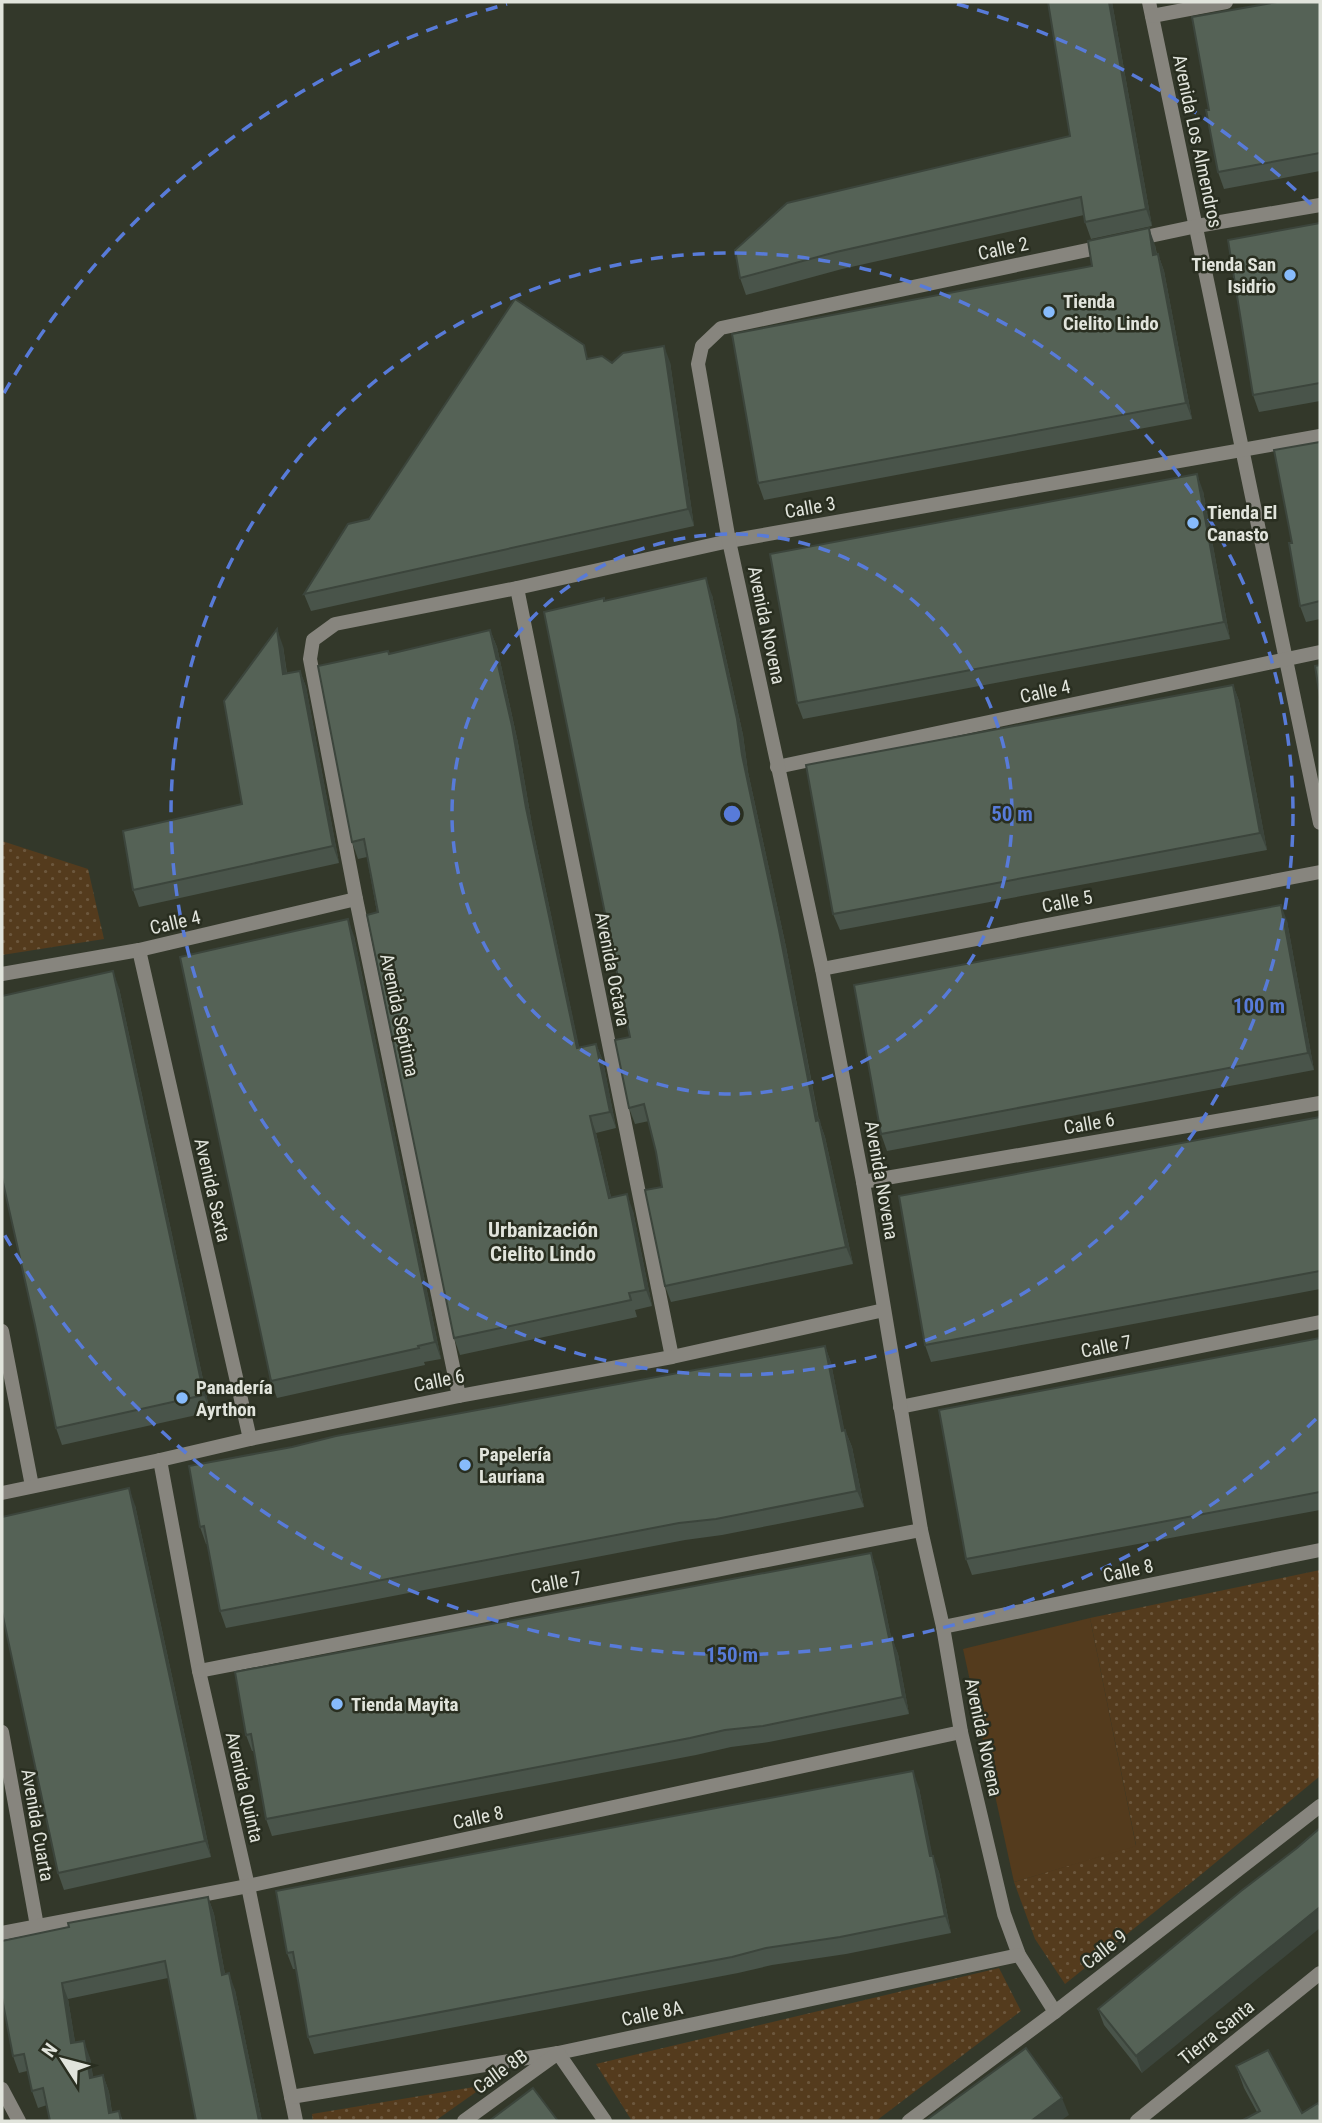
<svg xmlns="http://www.w3.org/2000/svg" width="1322" height="2123" font-family="'Roboto Condensed',sans-serif">
<style>
.grass{fill:url(#grass-dots)}
.pitch{fill:#543b1d}
.lines{fill:none;stroke-linecap:round;stroke-linejoin:round}
.minor{stroke:#87857e;stroke-width:14}
.wall{fill:#49544a}
.shaded-wall{fill:#3c453c}
.building{fill:#556256;stroke:#3c453c;stroke-width:2}
.ring{fill:none;stroke:#587bd9;stroke-width:3.5;stroke-dasharray:12 9}
.poi-dot{fill:#87bbfb;stroke:#292e20;stroke-width:2.5}
.labels{text-anchor:middle;stroke-width:5;stroke-linejoin:round;paint-order:stroke}
.street-label{font-size:19px;fill:#e1e4dc;stroke:#292e20}
.poi-label{font-size:19px;font-weight:bold;fill:#e1e4dc;stroke:#292e20;text-anchor:start}
.neighbourhood-label{font-size:21px;font-weight:bold;fill:#e1e4dc;stroke:#292e20}
.centre{fill:#587bd9;stroke:#292e20;stroke-width:3.5}
.ring-label{font-size:21px;text-anchor:middle;font-weight:bold;fill:#587bd9;stroke:#292e20;stroke-width:5;stroke-linejoin:round;paint-order:stroke}
</style>
<defs>
<pattern id="grass-dots" width="8" height="8" patternUnits="userSpaceOnUse" patternTransform="scale(1.75)"><rect width="8" height="8" fill="#543b1d"/><path d="M2 2h.1M6 6h.1" fill="none" stroke="#6c573d" stroke-width="1.8" stroke-linecap="round"/></pattern>
</defs>
<rect width="100%" height="100%" fill="#33382a"/>
<g class="grass">
<polygon points="2,841 88,869 104,939 2,955"/>
<polygon points="1320,1570 1320,1776 1203,1873 1065,1984 1035,1939 1014,1882 1136,1845 1090,1618"/>
<polygon points="999,1968 1021,2011 876,2121 632,2121 596,2064"/>
<polygon points="486,2085 435,2121 313,2121 312,2114"/>
</g>
<polygon class="pitch" points="1090,1618 1136,1846 1014,1882 963,1649"/>
<g class="lines">
<g class="minor">
<polyline points="1149,2 1320,823"/>
<polyline points="1152,16 1226,2"/>
<polyline points="1136,239 1197,226 1320,205"/>
<polyline points="517,588 672,1357"/>
<polyline points="777,767 1320,652"/>
<polyline points="139,950 250,1439"/>
<polyline points="822,969 1320,872"/>
<polyline points="2,974 139,950 356,899"/>
<polyline points="863,1182 1320,1103"/>
<polyline points="2,1331 32,1486"/>
<polyline points="459,1396 356,899 310,659 313,640 335,624 517,588 729,541 1320,436"/>
<polyline points="900,1407 1320,1322"/>
<polyline points="160,1460 199,1671 248,1886 296,2121"/>
<polyline points="2,1493 160,1460 250,1439 459,1396 672,1357 884,1310"/>
<polyline points="943,1627 1320,1550"/>
<polyline points="199,1671 921,1530"/>
<polyline points="2,1732 37,1926"/>
<polyline points="2,1933 248,1886 961,1732"/>
<polyline points="1055,2012 1019,1955 1004,1914 961,1732 943,1627 921,1530 863,1182 822,969 729,541 698,364 702,346 721,328 1106,246"/>
<polyline points="2,2089 19,2121"/>
<polyline points="291,2097 558,2053 1019,1955"/>
<polyline points="464,2121 558,2053 605,2121"/>
<polyline points="909,2121 1055,2012 1320,1806"/>
<polyline points="1137,2121 1320,1973"/>
</g>
</g>
<g class="wall">
<polygon points="1112,2 1152,226 1091,239 1085,222 1084,215 842,269 746,295 740,278 1070,136"/>
<polygon points="1320,2 1320,171 1224,189 1218,172 1209,110"/>
<polygon points="1320,223 1320,401 1259,412 1253,395"/>
<polygon points="1155,245 1157,254 1158,254 1164,271 1192,419 764,500 758,483"/>
<polygon points="589,359 612,363 670,362 694,526 311,611 304,594 369,519"/>
<polygon points="1320,442 1320,619 1306,622 1300,606 1292,543"/>
<polygon points="1203,491 1230,639 803,719 797,703"/>
<polygon points="712,595 743,735 748,772 786,947 819,1120 825,1137 853,1264 671,1302 665,1286 662,1187 656,1152 649,1121 635,1124 629,1108 630,1037 605,601"/>
<polygon points="490,630 497,647 518,743 532,825 579,1048 596,1044 603,1061 616,1128 596,1133 611,1197 633,1211 652,1306 635,1310 637,1317 460,1355 454,1338 367,857 358,859 352,842 389,654"/>
<polygon points="283,646 287,673 300,671 306,687 339,863 139,907 133,890 242,804"/>
<polygon points="1233,685 1239,701 1267,850 840,930 833,914"/>
<polygon points="1287,921 1314,1070 887,1151 881,1134"/>
<polygon points="354,936 441,1359 424,1362 425,1365 277,1398 271,1381"/>
<polygon points="119,988 210,1412 62,1445 56,1428"/>
<polygon points="1320,1117 1320,1289 931,1362 925,1345"/>
<polygon points="1320,1338 1320,1510 972,1575 966,1559"/>
<polygon points="825,1346 831,1363 844,1430 845,1430 852,1447 864,1507 722,1535 685,1540 226,1628 220,1611 208,1544 206,1544 200,1527 292,1447"/>
<polygon points="135,1505 211,1857 64,1890 58,1873"/>
<polygon points="877,1570 891,1637 898,1654 909,1714 769,1742 731,1747 696,1755 272,1836 266,1819 254,1751 252,1751 246,1735"/>
<polygon points="919,1788 932,1856 939,1872 951,1933 846,1954 772,1965 738,1973 314,2054 308,2037 296,1969 293,1969 287,1953"/>
<polygon points="1241,1891 1142,2073 1104,2025 1098,2009"/>
<polygon points="208,1897 214,1914 225,1974 235,1990 262,2121 196,2121 168,1978 68,1999 75,2042 90,2058 93,2077 103,2075 109,2092 112,2112 119,2111 123,2121 50,2121 47,2105 38,2108 32,2091 27,2071 19,2073 13,2056 2,1998"/>
<polygon points="1236,2066 1302,2113 1320,2121 1257,2112 1244,2088"/>
</g>
<g class="shaded-wall">
<polygon points="1109,2 1112,2 1152,226 1146,209"/>
<polygon points="1149,228 1155,245 1159,271 1153,255"/>
<polygon points="1158,254 1164,271 1192,419 1186,403"/>
<polygon points="664,346 670,362 694,526 688,509"/>
<polygon points="1197,474 1203,491 1230,639 1224,622"/>
<polygon points="706,578 712,595 743,735 748,772 786,947 822,1138 816,1121"/>
<polygon points="277,629 283,646 289,691 283,674"/>
<polygon points="490,630 497,647 518,743 532,825 583,1065 577,1048 526,808"/>
<polygon points="300,671 306,687 339,863 333,846"/>
<polygon points="1233,685 1239,701 1267,850 1260,833"/>
<polygon points="1281,905 1287,921 1314,1070 1308,1053"/>
<polygon points="348,919 354,936 441,1359 435,1342"/>
<polygon points="113,971 119,988 210,1412 204,1395"/>
<polygon points="596,1044 603,1061 616,1128 610,1112"/>
<polygon points="590,1116 596,1133 615,1215 609,1198"/>
<polygon points="819,1120 825,1137 853,1264 846,1247"/>
<polygon points="627,1194 633,1211 652,1306 646,1290"/>
<polygon points="825,1346 831,1363 848,1448 842,1431"/>
<polygon points="845,1430 852,1447 864,1507 857,1491"/>
<polygon points="129,1488 135,1505 211,1857 205,1841"/>
<polygon points="871,1553 877,1570 895,1655 889,1638"/>
<polygon points="892,1637 898,1654 909,1714 903,1697"/>
<polygon points="913,1771 919,1788 936,1873 930,1856"/>
<polygon points="933,1856 939,1872 951,1933 945,1916"/>
<polygon points="208,1897 214,1914 228,1991 222,1975"/>
<polygon points="1320,1907 1320,1928 1142,2073 1136,2056"/>
<polygon points="229,1973 235,1990 262,2121 259,2121"/>
<polygon points="62,1983 68,1999 78,2060 71,2043"/>
<polygon points="84,2041 90,2058 96,2095 90,2078"/>
<polygon points="103,2075 109,2092 113,2121 109,2113"/>
<polygon points="1062,2098 1069,2115 1060,2121 1031,2121"/>
</g>
<g class="building">
<polygon points="1048,2 1109,2 1146,209 1085,222 1081,197 836,252 740,278 735,250 787,203 1070,136"/>
<polygon points="1277,2 1320,2 1320,153 1218,172 1206,110 1209,110 1192,17"/>
<polygon points="1320,223 1320,383 1253,395 1228,240"/>
<polygon points="1149,228 1153,255 1158,254 1186,403 758,483 732,334 1092,266 1088,241"/>
<polygon points="515,299 584,345 587,359 602,356 612,363 623,353 664,346 688,509 304,594 348,524 369,519"/>
<polygon points="1320,442 1320,601 1300,606 1289,543 1292,543 1274,450"/>
<polygon points="1197,474 1224,622 797,703 770,554"/>
<polygon points="706,578 737,719 742,755 779,930 816,1121 819,1120 846,1247 665,1286 645,1190 662,1187 656,1152 644,1104 629,1108 615,1040 630,1037 544,612 604,598 604,601"/>
<polygon points="277,629 283,674 300,671 333,846 133,890 123,831 242,804 224,701"/>
<polygon points="490,630 512,726 526,808 577,1048 596,1044 610,1112 590,1116 609,1198 627,1194 646,1290 629,1293 631,1300 454,1338 367,915 378,912 364,839 352,842 318,666 388,651 389,654"/>
<polygon points="1320,665 1320,697 1315,666"/>
<polygon points="1233,685 1260,833 833,914 806,765"/>
<polygon points="1281,905 1308,1053 881,1134 854,985"/>
<polygon points="348,919 435,1342 418,1346 419,1348 271,1381 180,957"/>
<polygon points="113,971 204,1395 56,1428 35,1325 2,1178 2,996"/>
<polygon points="1320,1117 1320,1271 925,1345 899,1196"/>
<polygon points="1320,1338 1320,1492 966,1559 939,1410"/>
<polygon points="825,1346 842,1431 845,1430 857,1491 716,1519 679,1523 220,1611 204,1526 200,1527 189,1466 292,1447 336,1436"/>
<polygon points="129,1488 205,1841 58,1873 2,1612 2,1517"/>
<polygon points="871,1553 889,1638 892,1637 903,1697 763,1726 725,1730 690,1738 266,1819 251,1734 246,1735 235,1672"/>
<polygon points="913,1771 930,1856 933,1856 945,1916 840,1937 766,1948 732,1957 308,2037 293,1952 287,1953 276,1891"/>
<polygon points="1320,1828 1320,1907 1136,2056 1098,2009 1241,1891 1297,1848"/>
<polygon points="208,1897 222,1975 229,1973 259,2121 196,2121 165,1961 62,1983 71,2043 84,2041 90,2078 103,2075 109,2113 119,2111 121,2121 50,2121 43,2088 32,2091 24,2054 13,2056 2,1998 2,1941 69,1927 68,1923"/>
<polygon points="1026,2048 1062,2098 1031,2121 925,2121"/>
<polygon points="1268,2050 1302,2113 1318,2103 1320,2106 1320,2121 1241,2121 1260,2111 1236,2066"/>
<polygon points="533,2088 558,2121 489,2121"/>
</g>
<g class="ring">
<circle cx="732" cy="814" r="280"/>
<circle cx="732" cy="814" r="561"/>
<path d="M1316 1419A841 841 0 0 1 4 1234M4 393A841 841 0 0 1 507 4M957 4A841 841 0 0 1 1316 209"/>
</g>
<g class="poi-dot">
<circle cx="1290" cy="275" r="7"/>
<circle cx="1049" cy="312" r="7"/>
<circle cx="1193" cy="523" r="7"/>
<circle cx="182" cy="1398" r="7"/>
<circle cx="465" cy="1465" r="7"/>
<circle cx="337" cy="1704" r="7"/>
</g>
<g class="labels">
<g class="street-label">
<text transform="translate(1198 141) rotate(78)" y="7">Avenida Los Almendros</text>
<text transform="translate(1003 248) rotate(-12)" y="7">Calle 2</text>
<text transform="translate(810 507) rotate(-10)" y="7">Calle 3</text>
<text transform="translate(767 625) rotate(78)" y="7">Avenida Novena</text>
<text transform="translate(1045 691) rotate(-12)" y="7">Calle 4</text>
<text transform="translate(1067 901) rotate(-11)" y="7">Calle 5</text>
<text transform="translate(175 922) rotate(-13)" y="7">Calle 4</text>
<text transform="translate(613 969) rotate(79)" y="7">Avenida Octava</text>
<text transform="translate(400 1015) rotate(78)" y="7">Avenida Séptima</text>
<text transform="translate(1089 1123) rotate(-10)" y="7">Calle 6</text>
<text transform="translate(882 1180) rotate(80)" y="7">Avenida Novena</text>
<text transform="translate(213 1190) rotate(77)" y="7">Avenida Sexta</text>
<text transform="translate(1106 1346) rotate(-11)" y="7">Calle 7</text>
<text transform="translate(439 1380) rotate(-11)" y="7">Calle 6</text>
<text transform="translate(1128 1570) rotate(-12)" y="7">Calle 8</text>
<text transform="translate(556 1582) rotate(-11)" y="7">Calle 7</text>
<text transform="translate(984 1737) rotate(78)" y="7">Avenida Novena</text>
<text transform="translate(245 1787) rotate(77)" y="7">Avenida Quinta</text>
<text transform="translate(478 1817) rotate(-12)" y="7">Calle 8</text>
<text transform="translate(38 1825) rotate(80)" y="7">Avenida Cuarta</text>
<text transform="translate(1104 1949) rotate(-38)" y="7">Calle 9</text>
<text transform="translate(652 2013) rotate(-12)" y="7">Calle 8A</text>
<text transform="translate(1216 2032) rotate(-39)" y="7">Tierra Santa</text>
<text transform="translate(500 2071) rotate(-36)" y="7">Calle 8B</text>
</g>
<g class="poi-label">
<text x="1276" y="271" text-anchor="end">Tienda San<tspan x="1276" dy="22">Isidrio</tspan></text>
<text x="1063" y="308">Tienda<tspan x="1063" dy="22">Cielito Lindo</tspan></text>
<text x="1207" y="519">Tienda El<tspan x="1207" dy="22">Canasto</tspan></text>
<text x="196" y="1394">Panadería<tspan x="196" dy="22">Ayrthon</tspan></text>
<text x="479" y="1461">Papelería<tspan x="479" dy="22">Lauriana</tspan></text>
<text x="351" y="1711">Tienda Mayita</text>
</g>
<g class="neighbourhood-label">
<text x="543" y="1237">Urbanización<tspan x="543" dy="24">Cielito Lindo</tspan></text>
</g>
</g>
<circle cx="732" cy="814" r="10" class="centre"/>
<g class="ring-label">
<text x="1012" y="821">50 m</text>
<text x="1259" y="1013">100 m</text>
<text x="732" y="1662">150 m</text>
</g>
<rect width="1322" height="2123" fill="none" stroke="#e1e4dc" stroke-width="7"/>
<g transform="translate(63 2060) rotate(306)" stroke="#292e20" stroke-width="5" paint-order="stroke">
<path d="M0-5L12 26L0 18L-12 26Z" fill="#e1e4dc"/>
<text y="-10" font-size="19" font-weight="bold" text-anchor="middle" fill="#e1e4dc">N</text>
</g>
</svg>
